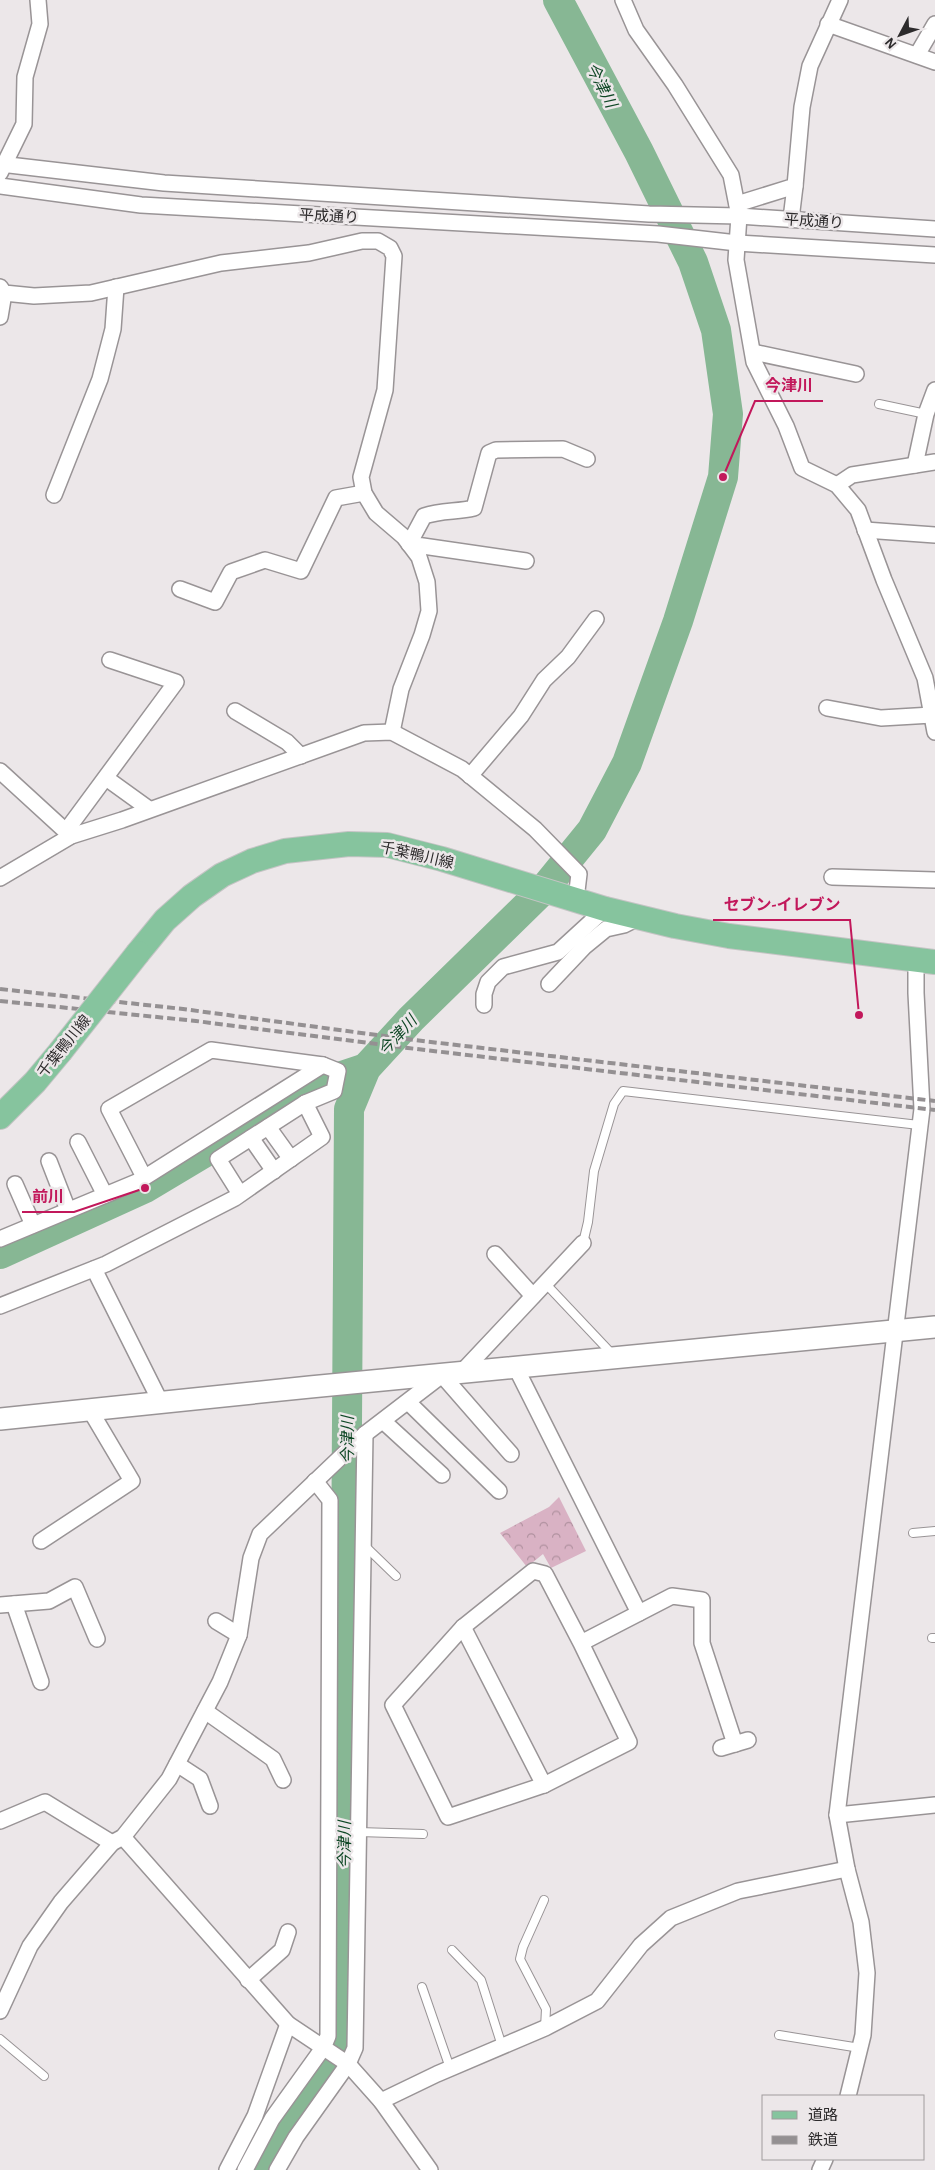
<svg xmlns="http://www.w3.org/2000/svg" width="935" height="2170" font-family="'Alegreya Sans','Noto Sans JP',sans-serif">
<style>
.park{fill:url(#park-crowns)}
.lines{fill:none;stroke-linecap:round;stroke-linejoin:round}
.river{stroke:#87b794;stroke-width:30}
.lane-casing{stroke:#999496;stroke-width:10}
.street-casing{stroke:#999496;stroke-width:18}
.secondary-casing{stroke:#999496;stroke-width:24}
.primary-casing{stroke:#c4c4c4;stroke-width:26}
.lane{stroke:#fff;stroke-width:8}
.street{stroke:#fff;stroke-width:15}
.secondary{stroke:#fff;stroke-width:21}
.primary{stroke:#86c49e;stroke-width:24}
.rail{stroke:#949092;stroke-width:4;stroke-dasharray:8 4;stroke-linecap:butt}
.primary-bridge-casing{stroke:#c4c4c4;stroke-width:26;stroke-linecap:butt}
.primary-bridge{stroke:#86c49e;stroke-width:24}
.labels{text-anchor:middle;stroke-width:5;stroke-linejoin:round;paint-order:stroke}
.street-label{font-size:15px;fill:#2d2b2c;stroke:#ece7e9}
.water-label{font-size:16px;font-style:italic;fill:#0e4725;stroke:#ece7e9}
.leader{fill:none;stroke:#c2185b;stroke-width:2}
.callout-dot{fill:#c2185b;stroke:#ece7e9;stroke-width:2}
.callout-label{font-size:16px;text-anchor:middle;font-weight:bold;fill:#c2185b;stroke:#ece7e9;stroke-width:5;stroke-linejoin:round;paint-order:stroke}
</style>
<defs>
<pattern id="park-crowns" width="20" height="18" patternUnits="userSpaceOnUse" patternTransform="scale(1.25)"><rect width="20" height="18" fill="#d9b2c4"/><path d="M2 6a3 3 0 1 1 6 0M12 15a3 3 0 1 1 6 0" fill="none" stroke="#b0919f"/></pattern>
</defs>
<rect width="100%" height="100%" fill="#ece7e9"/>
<polygon class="park" points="559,1497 586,1551 551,1568 543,1554 527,1567 500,1533 549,1507"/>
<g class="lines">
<g class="river">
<polyline points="0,1254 145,1188 321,1083 366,1068"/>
<polyline points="261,2170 343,2051 349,1109 366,1068 411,1019 544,889 592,830 627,763 678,621 723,477 728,414 716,330 693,262 639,152 558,0"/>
</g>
<defs>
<g id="lane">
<polyline points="879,404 926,414"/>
<polyline points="583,1243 588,1222 594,1171 614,1104 623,1091 919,1125"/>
<polyline points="545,1283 613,1355"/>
<polyline points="913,1533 935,1531"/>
<polyline points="364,1545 396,1576"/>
<polyline points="932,1638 935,1638"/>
<polyline points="359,1832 423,1834"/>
<polyline points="544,1900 523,1947 520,1959 546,2009 545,2028"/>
<polyline points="452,1950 481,1980 502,2046"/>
<polyline points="422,1987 450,2068"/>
<polyline points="779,2035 860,2048"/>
<polyline points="0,2039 44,2076"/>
</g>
<g id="street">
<polyline points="623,0 636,30 675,85 731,175 739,216 736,260 754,362 786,426 802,468 837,485 858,510 884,580 925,678 935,732"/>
<polyline points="828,24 935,62"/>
<polyline points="917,55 935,24"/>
<polyline points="0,164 164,183 649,214 739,216 935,229"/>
<polyline points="0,173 24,124 25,77 40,24 38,0"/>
<polyline points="0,186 141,205 658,234 737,243 935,255"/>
<polyline points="737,204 795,186 802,107 810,66 840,0"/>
<polyline points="791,219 795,186"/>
<polyline points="0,287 4,293 34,296 91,293 221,263 309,253 362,241 378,241 390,248 394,256 385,390 361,477 364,493 376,513 404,537 419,557 427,582 429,611 422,635 401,689 392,732"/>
<polyline points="0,317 4,293"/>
<polyline points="753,352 856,374"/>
<polyline points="915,465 926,414 935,390"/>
<polyline points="837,485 852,475 935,462"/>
<polyline points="54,495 100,379 113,329 116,287"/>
<polyline points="865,530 935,535"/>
<path d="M 526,561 L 409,544 L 424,516 C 441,510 457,512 474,508 L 489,453 L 496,450 L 563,449 L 587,459"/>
<polyline points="180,589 215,602 231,572 265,560 301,571 336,498 364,493"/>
<polyline points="827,708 881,718 932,715"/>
<polyline points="235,711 287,742 301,756"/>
<polyline points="0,771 71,836"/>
<polyline points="470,776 521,716 544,680 568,657 596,619"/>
<polyline points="106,778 149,809"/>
<polyline points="66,831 176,682 110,660"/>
<polyline points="832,877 935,880"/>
<polyline points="0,878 71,836 122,820 364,733 392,732 462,769 535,829 579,874 576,899"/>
<polyline points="549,984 584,947 606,929 624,925 638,918"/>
<polyline points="484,1005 484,994 488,982 503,967 558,952 605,909"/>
<polyline points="268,1127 291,1159"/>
<polyline points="251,1138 274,1171"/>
<polyline points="78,1142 105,1195"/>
<polyline points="49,1161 68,1210"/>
<polyline points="144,1177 109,1109 211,1050 323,1065 338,1071 334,1091 305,1103 218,1159 240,1194"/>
<polyline points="15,1184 33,1225"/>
<polyline points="0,1239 139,1181 323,1065"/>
<polyline points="495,1254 533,1296"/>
<polyline points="94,1269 161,1403"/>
<polyline points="0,1306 106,1264 235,1198 322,1137 305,1103"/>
<polyline points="516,1368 639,1613"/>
<polyline points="461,1373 583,1243"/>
<polyline points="408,1402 499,1491"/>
<polyline points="383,1421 442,1475"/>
<polyline points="41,1541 132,1481 90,1410"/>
<polyline points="14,1604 41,1682"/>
<polyline points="0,1605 49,1601 75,1587 97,1639"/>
<polyline points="216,1621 239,1635"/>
<polyline points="463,1627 544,1785"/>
<polyline points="581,1643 545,1574 533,1571 463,1627 393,1705 448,1817 544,1785 629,1742 581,1643 672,1596 702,1600 702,1643 735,1744"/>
<polyline points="205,1711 273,1759 283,1780"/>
<polyline points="721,1748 748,1740"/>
<polyline points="177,1764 200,1779 210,1806"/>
<polyline points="837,1815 935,1805"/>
<polyline points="0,1821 45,1802 112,1843"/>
<polyline points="123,1837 288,2024 348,2064 381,2101 430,2170"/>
<polyline points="248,1980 282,1950 288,1932"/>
<polyline points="0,2011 30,1946 61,1902 112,1843 123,1837 169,1779 220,1682 239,1635 251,1558 260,1534 365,1434 442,1375 511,1454"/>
<polyline points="848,2096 863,2035 867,1973 861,1922 847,1869 837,1815 922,1109 916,993 916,959"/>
<polyline points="381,2101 437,2074 545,2028 597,2001 641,1945 671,1918 738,1891 847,1869"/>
<polyline points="227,2170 255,2116 288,2024"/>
<polyline points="245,2170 272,2119 323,2048 328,2036 330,1500 315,1481"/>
<polyline points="277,2170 296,2137 348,2064 355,2048 365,1434"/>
<polyline points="820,2170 825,2159"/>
</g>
<polyline id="secondary" points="0,1419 310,1387 935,1327"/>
<g id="primary">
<polyline points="138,953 165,920 192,896 222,875 252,861 285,851 349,844 387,845 442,859 605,909 675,926 729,936 935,962"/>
<polyline points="0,1117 35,1082 60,1052"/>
</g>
</defs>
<use href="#lane" class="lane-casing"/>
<use href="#street" class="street-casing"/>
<use href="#secondary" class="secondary-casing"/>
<use href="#primary" class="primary-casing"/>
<use href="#lane" class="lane"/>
<use href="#street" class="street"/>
<use href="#secondary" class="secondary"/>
<use href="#primary" class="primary"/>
<g class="rail">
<polyline points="0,989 183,1009 414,1040 935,1101"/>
<polyline points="0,1001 196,1021 408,1048 935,1110"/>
</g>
<defs>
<polyline id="primary-bridge" points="60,1052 138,953"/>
</defs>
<use href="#primary-bridge" class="primary-bridge-casing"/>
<use href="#primary-bridge" class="primary-bridge"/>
</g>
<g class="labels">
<g class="street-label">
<text transform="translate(329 216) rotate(3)" y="5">平成通り</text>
<text transform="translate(814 221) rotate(4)" y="5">平成通り</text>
<text transform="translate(417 855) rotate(13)" y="5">千葉鴨川線</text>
<text transform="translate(64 1046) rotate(-51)" y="5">千葉鴨川線</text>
</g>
<g class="water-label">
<text transform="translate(602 85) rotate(63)" y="6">今津川</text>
<text transform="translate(397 1035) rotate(-47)" y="6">今津川</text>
<text transform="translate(347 1440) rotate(-90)" y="6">今津川</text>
<text transform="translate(344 1845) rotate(-90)" y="6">今津川</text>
</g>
</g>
<path class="leader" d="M723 477L755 401H823M859 1015L850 920H713M145 1188L74 1212H22"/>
<g class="callout-dot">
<circle cx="723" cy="477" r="5"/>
<circle cx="859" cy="1015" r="5"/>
<circle cx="145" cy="1188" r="5"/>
</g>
<g class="callout-label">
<text x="789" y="391">今津川</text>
<text x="782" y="910">セブン-イレブン</text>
<text x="48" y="1202">前川</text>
</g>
<rect x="762" y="2095" width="162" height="65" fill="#ece7e9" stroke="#a09c9d"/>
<rect x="772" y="2111" width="25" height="8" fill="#86c49e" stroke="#a09c9d"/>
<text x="808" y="2120" font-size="15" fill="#2d2b2c">道路</text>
<rect x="772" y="2136" width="25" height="8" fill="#949092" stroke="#a09c9d"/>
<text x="808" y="2145" font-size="15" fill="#2d2b2c">鉄道</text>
<g transform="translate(900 35) rotate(229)" stroke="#ece7e9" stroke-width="4" paint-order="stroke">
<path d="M0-4L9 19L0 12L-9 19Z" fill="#2d2b2c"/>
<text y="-8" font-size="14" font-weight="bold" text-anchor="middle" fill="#2d2b2c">N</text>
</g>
</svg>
